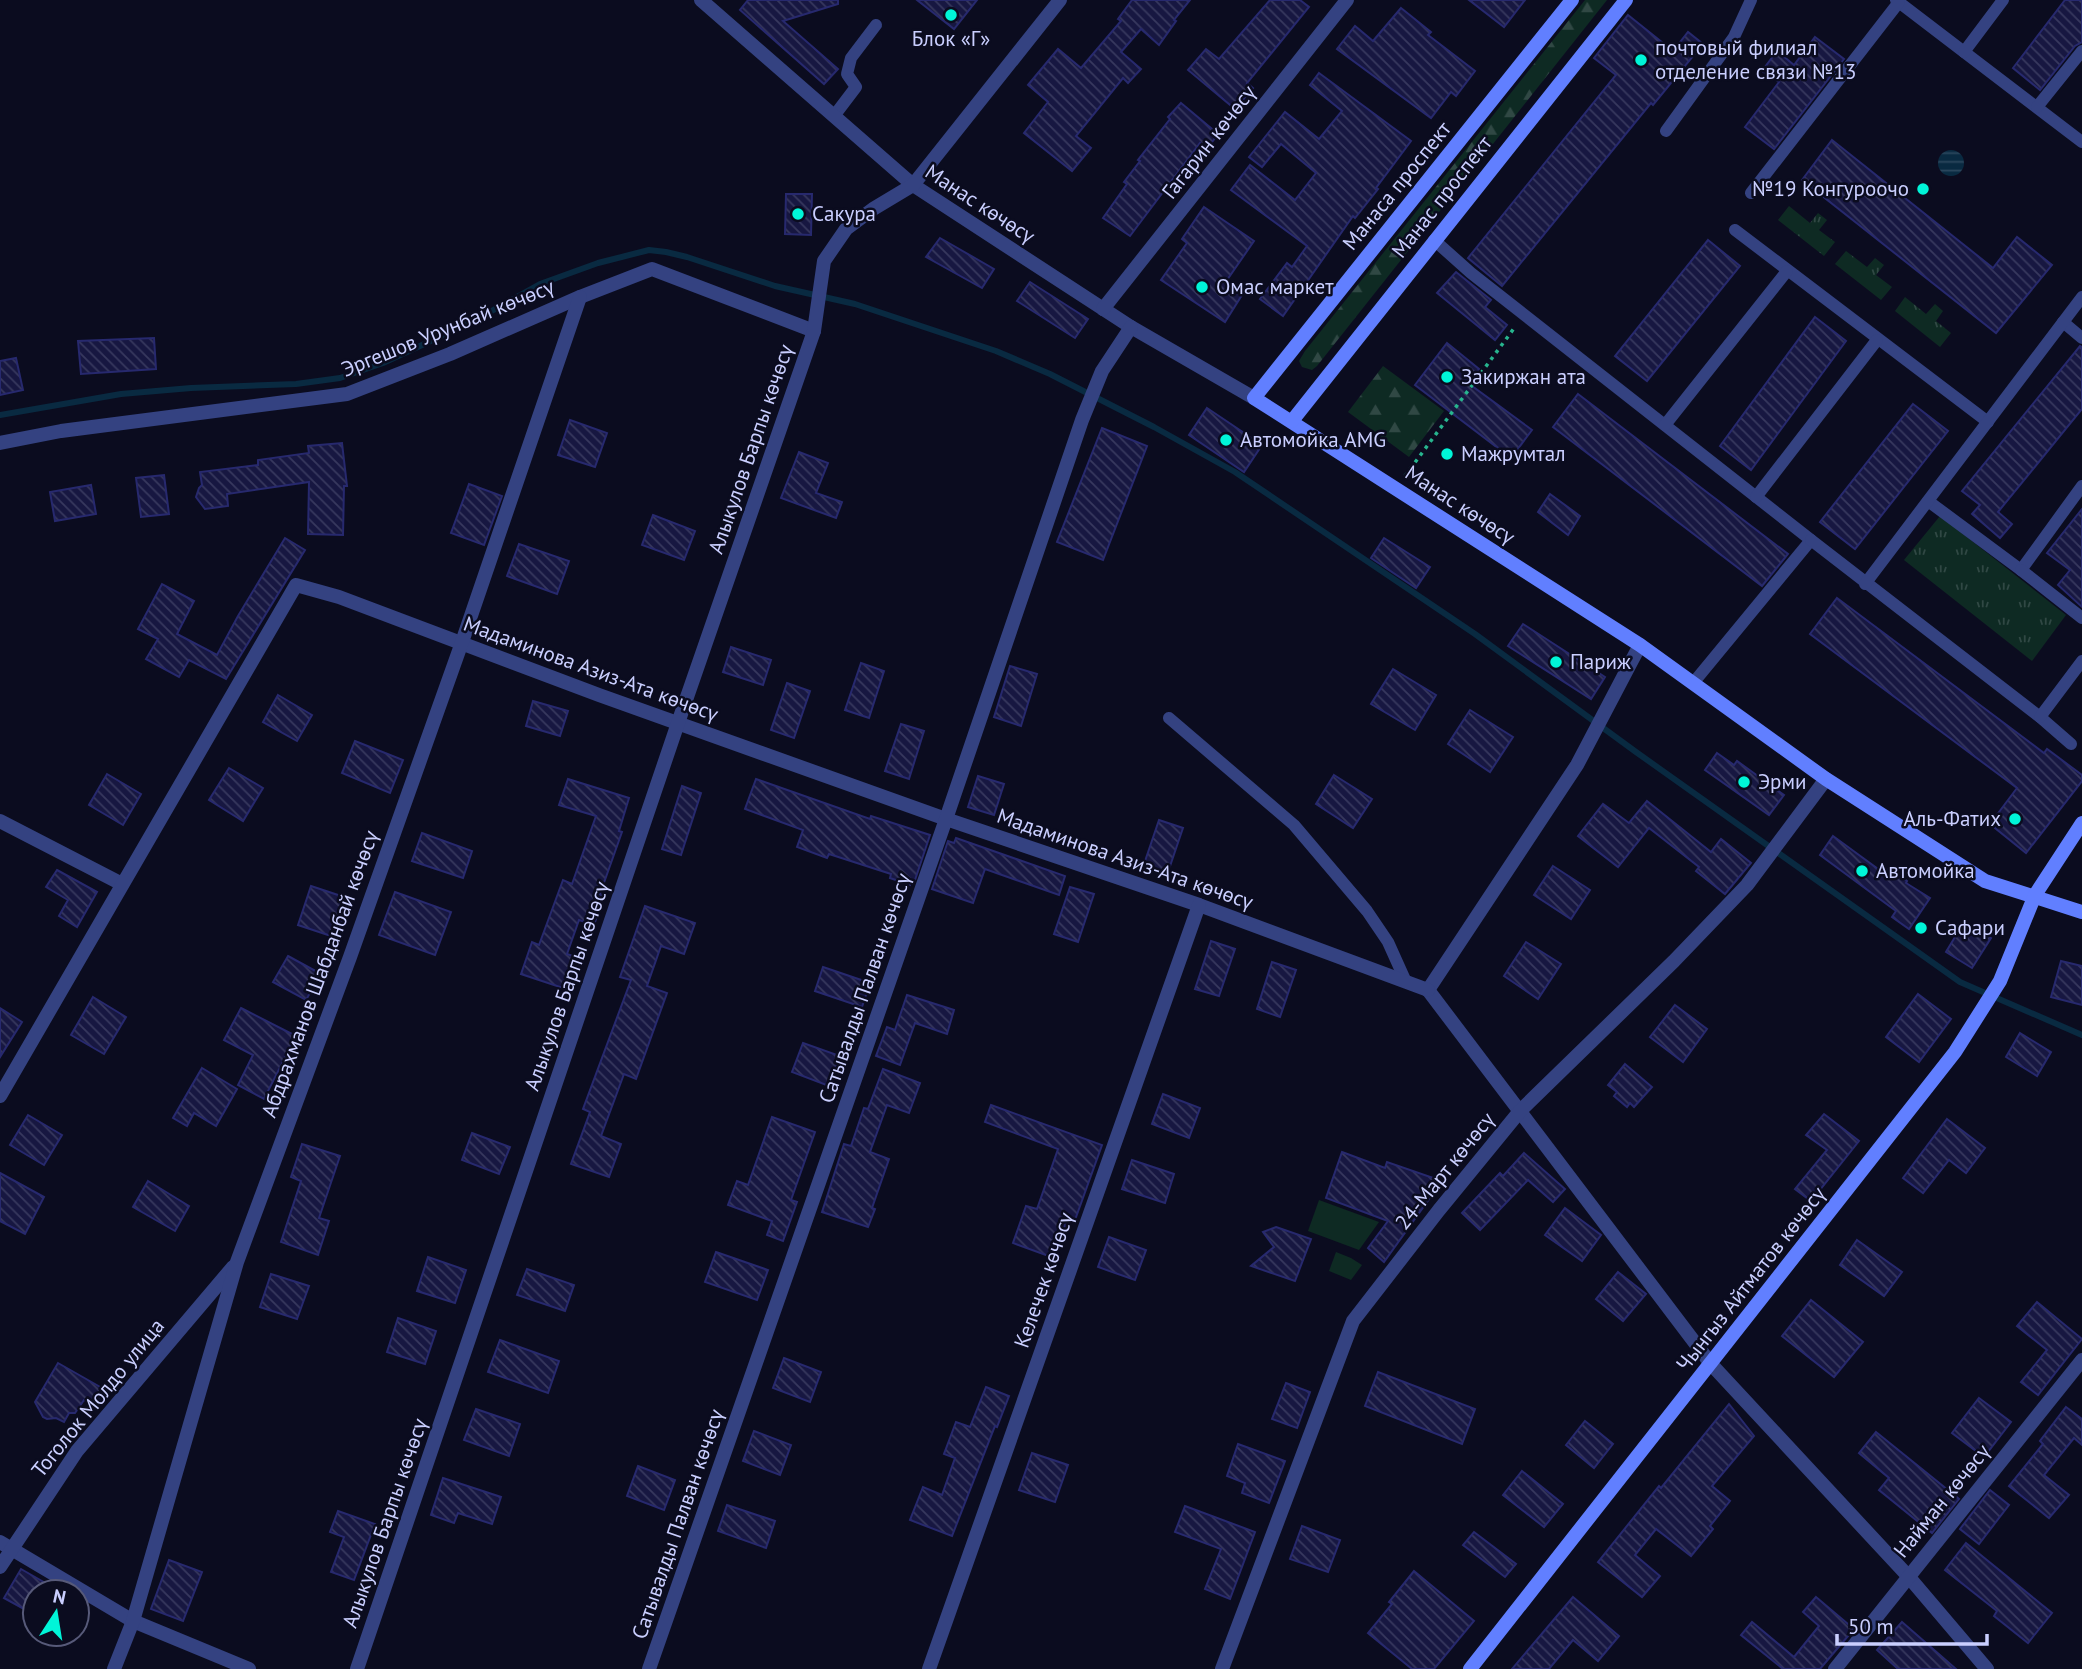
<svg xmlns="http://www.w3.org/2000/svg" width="2082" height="1669" font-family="'PT Sans',sans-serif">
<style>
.grass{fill:#0e2a23}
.forest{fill:url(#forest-firs)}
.park{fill:url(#park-tufts)}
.water{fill:url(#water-rules)}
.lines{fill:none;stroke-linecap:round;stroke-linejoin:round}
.stream{stroke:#092a41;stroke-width:6}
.building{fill:url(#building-back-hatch);stroke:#27296e;stroke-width:2}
.path{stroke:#27b58e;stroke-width:3.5;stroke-dasharray:3.5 5;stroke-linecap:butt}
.service{stroke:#344281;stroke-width:12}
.minor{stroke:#344281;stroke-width:14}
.secondary{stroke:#617fff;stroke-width:14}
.poi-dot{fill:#00f5d8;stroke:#0b0c1f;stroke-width:2.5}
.labels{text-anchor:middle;stroke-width:5;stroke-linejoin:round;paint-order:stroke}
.poi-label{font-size:21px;fill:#cacfff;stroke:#0b0c1f;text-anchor:start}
.street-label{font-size:21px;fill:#cacfff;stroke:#0b0c1f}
</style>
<defs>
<pattern id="forest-firs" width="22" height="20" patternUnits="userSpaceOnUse" patternTransform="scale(1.75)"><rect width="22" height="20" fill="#0e2a23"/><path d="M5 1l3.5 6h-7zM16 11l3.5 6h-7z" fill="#304844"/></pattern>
<pattern id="park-tufts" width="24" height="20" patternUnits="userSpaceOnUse" patternTransform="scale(1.75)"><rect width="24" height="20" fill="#0e2a23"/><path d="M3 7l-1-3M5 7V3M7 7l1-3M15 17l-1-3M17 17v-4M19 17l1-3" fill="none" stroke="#304844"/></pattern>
<pattern id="water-rules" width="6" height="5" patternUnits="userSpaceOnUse" patternTransform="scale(1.75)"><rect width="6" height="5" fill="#092a41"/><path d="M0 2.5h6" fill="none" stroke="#2c485e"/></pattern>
<pattern id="building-back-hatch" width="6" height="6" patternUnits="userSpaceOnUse" patternTransform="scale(1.75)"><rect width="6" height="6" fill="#171741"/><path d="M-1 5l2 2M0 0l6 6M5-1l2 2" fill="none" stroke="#37385e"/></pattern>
</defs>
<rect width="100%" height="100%" fill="#0b0c1f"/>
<g class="grass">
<polygon points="1319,1200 1379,1222 1359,1250 1308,1231"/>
<polygon points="1336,1252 1351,1258 1362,1265 1351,1280 1329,1271"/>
</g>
<g class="forest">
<polygon points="1585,0 1607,0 1317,366 1312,370 1302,367 1299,361 1305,351"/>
<polygon points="1383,366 1444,411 1409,457 1348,412"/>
</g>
<g class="park">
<polygon points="1789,206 1810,223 1818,213 1827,220 1819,230 1835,242 1824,256 1778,220"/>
<polygon points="1846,251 1867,267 1875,258 1884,265 1876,275 1892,287 1881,300 1835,264"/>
<polygon points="1905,297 1926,314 1935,304 1943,311 1936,321 1951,333 1940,347 1895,311"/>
<polygon points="1940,516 2066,615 2032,661 1904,560"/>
</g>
<circle class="water" cx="1951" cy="163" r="13"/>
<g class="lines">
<polyline class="stream" points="0,415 121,394 191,388 296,384 340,378 383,363 420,346 479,318 540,284 598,263 649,250 666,252 687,257 775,286 855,304 996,351 1050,374 1154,427 1235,472 1475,634 1636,752 1960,982 2082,1035"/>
</g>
<g class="building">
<polygon points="748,0 838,0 838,4 783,21 838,69 824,84 740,10"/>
<polygon points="917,0 977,0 954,29"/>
<polygon points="1132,0 1190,0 1174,20 1176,21 1159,45 1141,29 1121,52 1141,69 1128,83 1123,78 1076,136 1091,148 1072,171 1024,133 1048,102 1028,85 1058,49 1081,68 1121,21 1118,19"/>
<polygon points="1270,0 1300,0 1309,7 1247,83 1253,88 1235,109 1188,70 1206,49 1219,59"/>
<polygon points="1469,0 1525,0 1504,27"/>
<polygon points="2065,0 2082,0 2082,42 2075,46 2040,90 2013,68"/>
<polygon points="1401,8 1431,32 1428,35 1475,71 1456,96 1451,92 1431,118 1337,49 1355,26 1373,41"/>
<polygon points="1628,15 1673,51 1688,32 1703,44 1653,105 1651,103 1502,286 1468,258 1616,75 1594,58"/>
<polygon points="1815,37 1844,59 1774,149 1745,127 1779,82 1762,71 1777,51 1794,65"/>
<polygon points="1319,73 1411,141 1376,188 1378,189 1355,218 1353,216 1283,316 1260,299 1287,263 1292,267 1307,246 1231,190 1250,165 1295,200 1316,173 1281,144 1262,167 1249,157 1285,112 1319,139 1342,111 1310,85"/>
<polygon points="1181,103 1218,134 1207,149 1200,143 1130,236 1103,218 1127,184 1124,182 1140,161 1138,160 1170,119 1168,117"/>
<polygon points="1832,140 1993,268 2017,237 2052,265 1996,333 1802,180"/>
<polygon points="786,194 812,194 811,235 785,234"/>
<polygon points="1204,207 1254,241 1225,283 1242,295 1225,322 1161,280 1187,243 1182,239"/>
<polygon points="940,238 994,269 982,288 926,257"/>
<polygon points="1708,240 1740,266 1647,381 1615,356"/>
<polygon points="1456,272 1491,300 1485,307 1507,325 1495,340 1437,293"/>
<polygon points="1030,282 1088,319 1075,338 1017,301"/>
<polygon points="1815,317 1846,341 1751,470 1720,446"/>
<polygon points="154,338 156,369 81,374 78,341"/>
<polygon points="1447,343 1479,369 1468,383 1532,430 1511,458 1415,385"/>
<polygon points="2080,346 2082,347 2082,409 1998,512 2012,524 2000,538 1972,514 1980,505 1962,491"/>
<polygon points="16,358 23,390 0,395 0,361"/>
<polygon points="1578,394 1788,554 1762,586 1553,427"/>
<polygon points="1913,404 1948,431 1855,549 1820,522"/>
<polygon points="1207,408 1262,445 1244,472 1189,435"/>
<polygon points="570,420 607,433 595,467 558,455"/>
<polygon points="1102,428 1147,446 1103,560 1057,542"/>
<polygon points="342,443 347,486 344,486 343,535 308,534 309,482 227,494 228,506 205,509 196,497 199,488 202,485 200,472 258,465 258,460 309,453 308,446"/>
<polygon points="799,452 828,463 816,493 842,502 836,518 781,498"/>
<polygon points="164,475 169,514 141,517 136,478"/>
<polygon points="469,484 502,496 484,545 451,533"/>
<polygon points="91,485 96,514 55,521 50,492"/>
<polygon points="1550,494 1580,516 1568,535 1538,512"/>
<polygon points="2082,509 2082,607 2058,585 2070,570 2047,553"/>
<polygon points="653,515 695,531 684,560 642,545"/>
<polygon points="285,538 305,550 226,679 189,660 179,677 146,659 158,639 138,629 162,584 194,601 177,634 217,655 238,616"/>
<polygon points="1384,538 1430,567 1416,588 1371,558"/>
<polygon points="519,544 569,561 557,594 507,576"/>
<polygon points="1837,598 2044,753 2047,749 2082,775 2082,781 2026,853 1990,824 2017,788 1810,634"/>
<polygon points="1523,624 1605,677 1591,699 1508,646"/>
<polygon points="731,647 771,660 763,685 723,672"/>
<polygon points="861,663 884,671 869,718 845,710"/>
<polygon points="1010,666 1037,674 1021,726 994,717"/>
<polygon points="1393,669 1436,695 1415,730 1371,704"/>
<polygon points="787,683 810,691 794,738 771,730"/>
<polygon points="278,695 312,715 297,741 263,722"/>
<polygon points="533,701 568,711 560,736 526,726"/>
<polygon points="1470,710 1513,737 1490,772 1448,744"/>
<polygon points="901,724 924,731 909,779 885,771"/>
<polygon points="355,741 403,760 390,793 342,773"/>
<polygon points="1717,753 1734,765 1737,761 1784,795 1769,815 1705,770"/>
<polygon points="229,768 263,788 243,821 209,800"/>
<polygon points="107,774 141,794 123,825 89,805"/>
<polygon points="1334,775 1372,799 1353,828 1316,804"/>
<polygon points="978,776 1004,784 994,815 968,807"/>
<polygon points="568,779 629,798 619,831 622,832 600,894 604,896 594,925 579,920 567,954 576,957 566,989 521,974 532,942 539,945 563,880 572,884 596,816 559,805"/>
<polygon points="756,779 870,819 871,816 930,835 914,883 911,882 910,885 890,878 891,874 829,854 827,858 797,847 803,830 745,809"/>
<polygon points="682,786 701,793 681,855 662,849"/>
<polygon points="1647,801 1711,852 1721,839 1751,863 1725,894 1696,871 1699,867 1649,828 1618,867 1578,836 1603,804 1629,823"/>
<polygon points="1159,820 1183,828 1167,875 1143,867"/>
<polygon points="422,833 472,851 463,878 412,861"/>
<polygon points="1833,836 1885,874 1889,868 1907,881 1906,883 1930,898 1909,929 1892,917 1896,911 1820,855"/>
<polygon points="956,838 1065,876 1059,895 985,869 973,903 932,889 948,841 954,843"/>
<polygon points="1553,866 1590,890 1571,919 1534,895"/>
<polygon points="57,870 97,892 77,927 59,916 68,900 46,887"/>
<polygon points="311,886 350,899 337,938 298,925"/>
<polygon points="1070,887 1094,894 1078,942 1054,934"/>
<polygon points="395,892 451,912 435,955 379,935"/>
<polygon points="645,906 695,923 684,954 661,946 647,986 667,993 636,1079 624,1074 601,1136 621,1144 609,1177 571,1164 590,1112 583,1109 631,980 620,977"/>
<polygon points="1964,922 1991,938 1972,968 1946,952"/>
<polygon points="1211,941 1235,949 1219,996 1195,989"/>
<polygon points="1526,942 1561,964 1538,999 1504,976"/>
<polygon points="288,956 321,974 306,1000 273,982"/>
<polygon points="2061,961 2082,966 2082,1005 2051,997"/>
<polygon points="1272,962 1296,970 1280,1017 1257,1009"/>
<polygon points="823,967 870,983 862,1007 815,991"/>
<polygon points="1918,994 1951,1019 1919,1062 1886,1037"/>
<polygon points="907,995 954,1010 947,1034 915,1023 900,1065 876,1056 887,1027 895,1030"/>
<polygon points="93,997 126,1017 104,1054 71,1035"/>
<polygon points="1675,1005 1707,1029 1683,1062 1650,1037"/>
<polygon points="0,1008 22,1022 0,1057"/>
<polygon points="241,1008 296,1036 264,1099 238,1085 253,1055 224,1040"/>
<polygon points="2020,1033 2051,1052 2037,1076 2006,1057"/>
<polygon points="803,1043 840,1056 829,1086 792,1072"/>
<polygon points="1625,1064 1652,1087 1634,1107 1630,1103 1627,1107 1614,1096 1617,1092 1608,1085"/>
<polygon points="202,1068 237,1089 216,1126 194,1113 187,1126 173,1118"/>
<polygon points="883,1069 920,1083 909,1113 887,1105 870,1152 889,1159 872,1208 875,1209 868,1227 822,1212 844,1144 851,1146 864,1108 868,1109"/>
<polygon points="1163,1094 1200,1108 1189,1138 1152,1124"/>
<polygon points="991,1105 1102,1145 1075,1220 1068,1217 1054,1258 1013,1243 1026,1206 1037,1209 1058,1149 985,1122"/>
<polygon points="1824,1114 1859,1141 1811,1201 1795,1189 1827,1150 1806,1135"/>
<polygon points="28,1115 62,1135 44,1165 10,1145"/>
<polygon points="772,1117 815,1132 791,1200 797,1202 783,1241 767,1235 772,1221 728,1205 737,1181 748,1185"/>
<polygon points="1947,1119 1985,1148 1966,1173 1949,1160 1923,1193 1903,1178"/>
<polygon points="472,1133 510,1147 499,1174 462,1160"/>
<polygon points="302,1144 340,1156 319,1218 329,1221 318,1255 281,1242 301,1181 291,1177"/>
<polygon points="1342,1152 1385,1168 1387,1162 1442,1181 1384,1262 1368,1248 1388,1221 1326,1198"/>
<polygon points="1524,1153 1565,1189 1553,1202 1528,1180 1480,1230 1462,1213 1500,1173 1503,1176"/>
<polygon points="1132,1160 1174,1174 1165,1203 1122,1189"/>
<polygon points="0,1173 44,1197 25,1234 0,1221"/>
<polygon points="148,1181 189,1206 175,1231 133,1207"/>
<polygon points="1565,1208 1601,1235 1582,1261 1545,1235"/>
<polygon points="1276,1227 1311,1239 1295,1281 1251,1266 1274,1247 1263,1232"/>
<polygon points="1109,1237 1146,1250 1135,1280 1098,1267"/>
<polygon points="1857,1240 1902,1272 1884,1296 1840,1265"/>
<polygon points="716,1252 768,1270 757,1300 705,1282"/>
<polygon points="428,1257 466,1270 455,1303 417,1291"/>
<polygon points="527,1269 574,1285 565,1311 517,1295"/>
<polygon points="1618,1272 1646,1294 1623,1321 1596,1299"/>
<polygon points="271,1274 309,1286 297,1319 260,1307"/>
<polygon points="1811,1300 1863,1342 1834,1377 1782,1336"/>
<polygon points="2037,1302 2082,1339 2038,1395 2021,1382 2047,1350 2017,1326"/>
<polygon points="398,1318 436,1331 425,1364 387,1352"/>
<polygon points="500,1340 559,1361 548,1393 488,1372"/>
<polygon points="784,1358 821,1372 810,1402 773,1388"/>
<polygon points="58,1363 109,1392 99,1407 84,1400 75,1413 69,1413 64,1422 56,1418 47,1419 43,1417 35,1402"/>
<polygon points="1378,1372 1475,1409 1462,1444 1365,1406"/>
<polygon points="1286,1383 1310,1392 1297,1428 1272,1419"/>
<polygon points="986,1387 1009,1396 997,1427 995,1426 952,1536 910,1520 923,1487 942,1495 955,1458 944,1454 956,1422 970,1427"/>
<polygon points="1979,1398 2011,1422 1984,1457 1952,1433"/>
<polygon points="1729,1404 1754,1436 1712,1486 1730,1501 1710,1526 1713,1529 1691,1556 1656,1529 1635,1555 1660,1576 1642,1597 1598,1562 1659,1486 1661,1488"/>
<polygon points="2066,1407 2082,1419 2082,1445 2074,1438 2044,1475 2069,1495 2049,1518 2009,1486 2043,1444 2040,1441"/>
<polygon points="476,1409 520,1424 509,1456 464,1440"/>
<polygon points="1585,1421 1613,1444 1594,1468 1566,1445"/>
<polygon points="754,1431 791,1445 780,1475 743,1461"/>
<polygon points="1876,1432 1959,1499 1932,1533 1879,1490 1889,1478 1859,1453"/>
<polygon points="1238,1444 1285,1461 1269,1503 1242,1493 1245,1483 1227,1476"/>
<polygon points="1032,1453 1068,1465 1055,1502 1019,1490"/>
<polygon points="638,1466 675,1480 664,1510 627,1496"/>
<polygon points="1522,1471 1563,1504 1544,1527 1503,1495"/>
<polygon points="443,1478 501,1497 492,1524 458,1513 454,1523 431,1515"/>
<polygon points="1990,1490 2009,1505 1979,1544 1960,1529"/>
<polygon points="727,1505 775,1521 766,1548 718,1531"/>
<polygon points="1185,1506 1255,1532 1230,1599 1205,1589 1221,1549 1175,1532"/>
<polygon points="338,1511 375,1524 354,1580 331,1572 344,1537 330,1532"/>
<polygon points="1302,1526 1340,1540 1328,1572 1290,1559"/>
<polygon points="1474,1532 1516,1564 1505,1577 1463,1545"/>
<polygon points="1966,1543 2052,1613 2028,1643 1994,1616 1997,1611 1945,1570"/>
<polygon points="169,1560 202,1572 183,1621 151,1609"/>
<polygon points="21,1569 61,1592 35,1592 35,1615 4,1598"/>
<polygon points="1414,1571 1474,1621 1434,1669 1412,1669 1368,1633 1392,1604 1389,1602"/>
<polygon points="1573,1597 1619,1636 1598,1661 1573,1640 1549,1669 1512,1669"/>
<polygon points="1816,1597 1854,1629 1820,1669 1783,1669 1741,1635 1752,1622 1794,1657 1819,1626 1803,1612"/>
<polygon points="1902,1622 1956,1669 1898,1669 1877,1650"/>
</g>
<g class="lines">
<polyline class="path" points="1405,476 1515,327"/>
<g class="service">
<polyline points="1896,0 2082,142"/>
<polyline points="1964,52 2003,0"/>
<polyline points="2037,107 2082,51"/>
<polyline points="834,116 856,87 847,74 851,58 876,25"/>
<polyline points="1666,131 1734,37 1751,0"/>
<polyline points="1751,193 1899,2"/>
<polyline points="1735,230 1988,422"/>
<polyline points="1434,240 1471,273 1811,540 1694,682"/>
<polyline points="2063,322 2082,338"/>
<polyline points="1665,425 1787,271"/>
<polyline points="1756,497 1877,340"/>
<polyline points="1928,501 2021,570 2082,486"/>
<polyline points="1811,540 2040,717 2071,744"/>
<polyline points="2021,570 2082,618"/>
<polyline points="1865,584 2082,297"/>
<polyline points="2040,717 2082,661"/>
<polyline points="1169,718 1294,825 1367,911 1388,942 1406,982"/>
</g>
<g class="minor">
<polyline points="701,0 913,185 1131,327 1254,398"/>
<polyline points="1103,309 1347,0"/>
<polyline points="0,443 61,431 347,394 450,354 580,297 652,269 814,331"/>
<polyline points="0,821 122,884"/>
<polyline points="1428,990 1711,1364 1908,1576 1987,1669"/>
<polyline points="1428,990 1577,765 1640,645"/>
<polyline points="0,1096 296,585 339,597 599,695 946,819 1199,905 1428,990"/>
<polyline points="0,1542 133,1621 249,1669"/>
<polyline points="0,1567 77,1451 233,1267"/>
<polyline points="114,1669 133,1621 237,1262 350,957 461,645 580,297"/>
<polyline points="357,1669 678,723 814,331 824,261 846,229 873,209 913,185 1060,0"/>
<polyline points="649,1669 946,819 1082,420 1102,371 1131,327"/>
<polyline points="929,1669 1199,905"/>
<polyline points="1222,1669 1353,1321 1439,1210 1520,1111 1674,961 1747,885 1826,779"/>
<polyline points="1835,1669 2082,1360"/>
</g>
<g class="secondary">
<polyline points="1572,0 1254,398 1640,645 1826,779 1985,881 2082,912"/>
<polyline points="1292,421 1626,0"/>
<polyline points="1470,1669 1955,1052 2000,981 2035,895 2082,823"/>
</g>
</g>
<g class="poi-dot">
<circle cx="951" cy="15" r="7"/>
<circle cx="1641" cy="60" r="7"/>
<circle cx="1923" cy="189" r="7"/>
<circle cx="798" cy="214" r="7"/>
<circle cx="1202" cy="287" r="7"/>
<circle cx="1447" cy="377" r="7"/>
<circle cx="1226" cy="440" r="7"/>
<circle cx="1447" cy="454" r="7"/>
<circle cx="1556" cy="662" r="7"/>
<circle cx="1744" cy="782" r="7"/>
<circle cx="2015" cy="819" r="7"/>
<circle cx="1862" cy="871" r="7"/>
<circle cx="1921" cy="928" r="7"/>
</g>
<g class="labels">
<g class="poi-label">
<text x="951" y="46" text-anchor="middle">Блок «Г»</text>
<text x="1655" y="55">почтовый филиал<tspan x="1655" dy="24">отделение связи №13</tspan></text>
<text x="1909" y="196" text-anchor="end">№19 Конгуроочо</text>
<text x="812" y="221">Сакура</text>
<text x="1216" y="294">Омас маркет</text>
<text x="1461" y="384">Закиржан ата</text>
<text x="1240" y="447">Автомойка AMG</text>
<text x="1461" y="461">Мажрумтал</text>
<text x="1570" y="669">Париж</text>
<text x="1758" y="789">Эрми</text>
<text x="2001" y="826" text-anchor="end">Аль-Фатих</text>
<text x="1876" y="878">Автомойка</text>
<text x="1935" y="935">Сафари</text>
</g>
<g class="street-label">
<text transform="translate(1209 142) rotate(-52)" y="7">Гагарин көчөсү</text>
<text transform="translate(1397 186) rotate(-51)" y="7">Манаса проспект</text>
<text transform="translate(1442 197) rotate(-52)" y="7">Манас проспект</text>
<text transform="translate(980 204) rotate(33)" y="7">Манас көчөсү</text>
<text transform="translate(448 328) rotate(-22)" y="7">Эргешов Урунбай көчөсү</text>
<text transform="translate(751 449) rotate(-71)" y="7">Алыкулов Барпы көчөсү</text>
<text transform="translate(1460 505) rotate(33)" y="7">Манас көчөсү</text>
<text transform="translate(591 669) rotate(20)" y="7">Мадаминова Азиз-Ата көчөсү</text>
<text transform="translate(1125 859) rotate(19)" y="7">Мадаминова Азиз-Ата көчөсү</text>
<text transform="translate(320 974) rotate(-70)" y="7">Абдрахманов Шабданбай көчөсү</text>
<text transform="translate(567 986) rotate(-71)" y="7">Алыкулов Барпы көчөсү</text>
<text transform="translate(865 988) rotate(-71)" y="7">Сатывалды Палван көчөсү</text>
<text transform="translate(1445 1171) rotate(-51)" y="7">24-Март көчөсү</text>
<text transform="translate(1751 1279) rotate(-52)" y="7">Чынгыз Айтматов көчөсү</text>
<text transform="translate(1044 1280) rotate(-71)" y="7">Келечек көчөсү</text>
<text transform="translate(98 1398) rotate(-51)" y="7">Тоголок Молдо улица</text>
<text transform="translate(1942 1501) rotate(-51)" y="7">Найман көчөсү</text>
<text transform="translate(385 1523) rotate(-71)" y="7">Алыкулов Барпы көчөсү</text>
<text transform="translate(678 1524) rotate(-71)" y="7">Сатывалды Палван көчөсү</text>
</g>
</g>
<g transform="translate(56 1613) rotate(12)"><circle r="33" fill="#0b0c1f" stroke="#575a79" stroke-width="2"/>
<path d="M0-5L12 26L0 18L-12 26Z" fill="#00f5d8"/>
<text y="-10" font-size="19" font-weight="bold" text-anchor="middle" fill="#cacfff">N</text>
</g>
<path d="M1837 1634v10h150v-10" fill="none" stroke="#cacfff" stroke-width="3.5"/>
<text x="1848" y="1634" font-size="21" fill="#cacfff" stroke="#0b0c1f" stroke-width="5" paint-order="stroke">50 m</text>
</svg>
